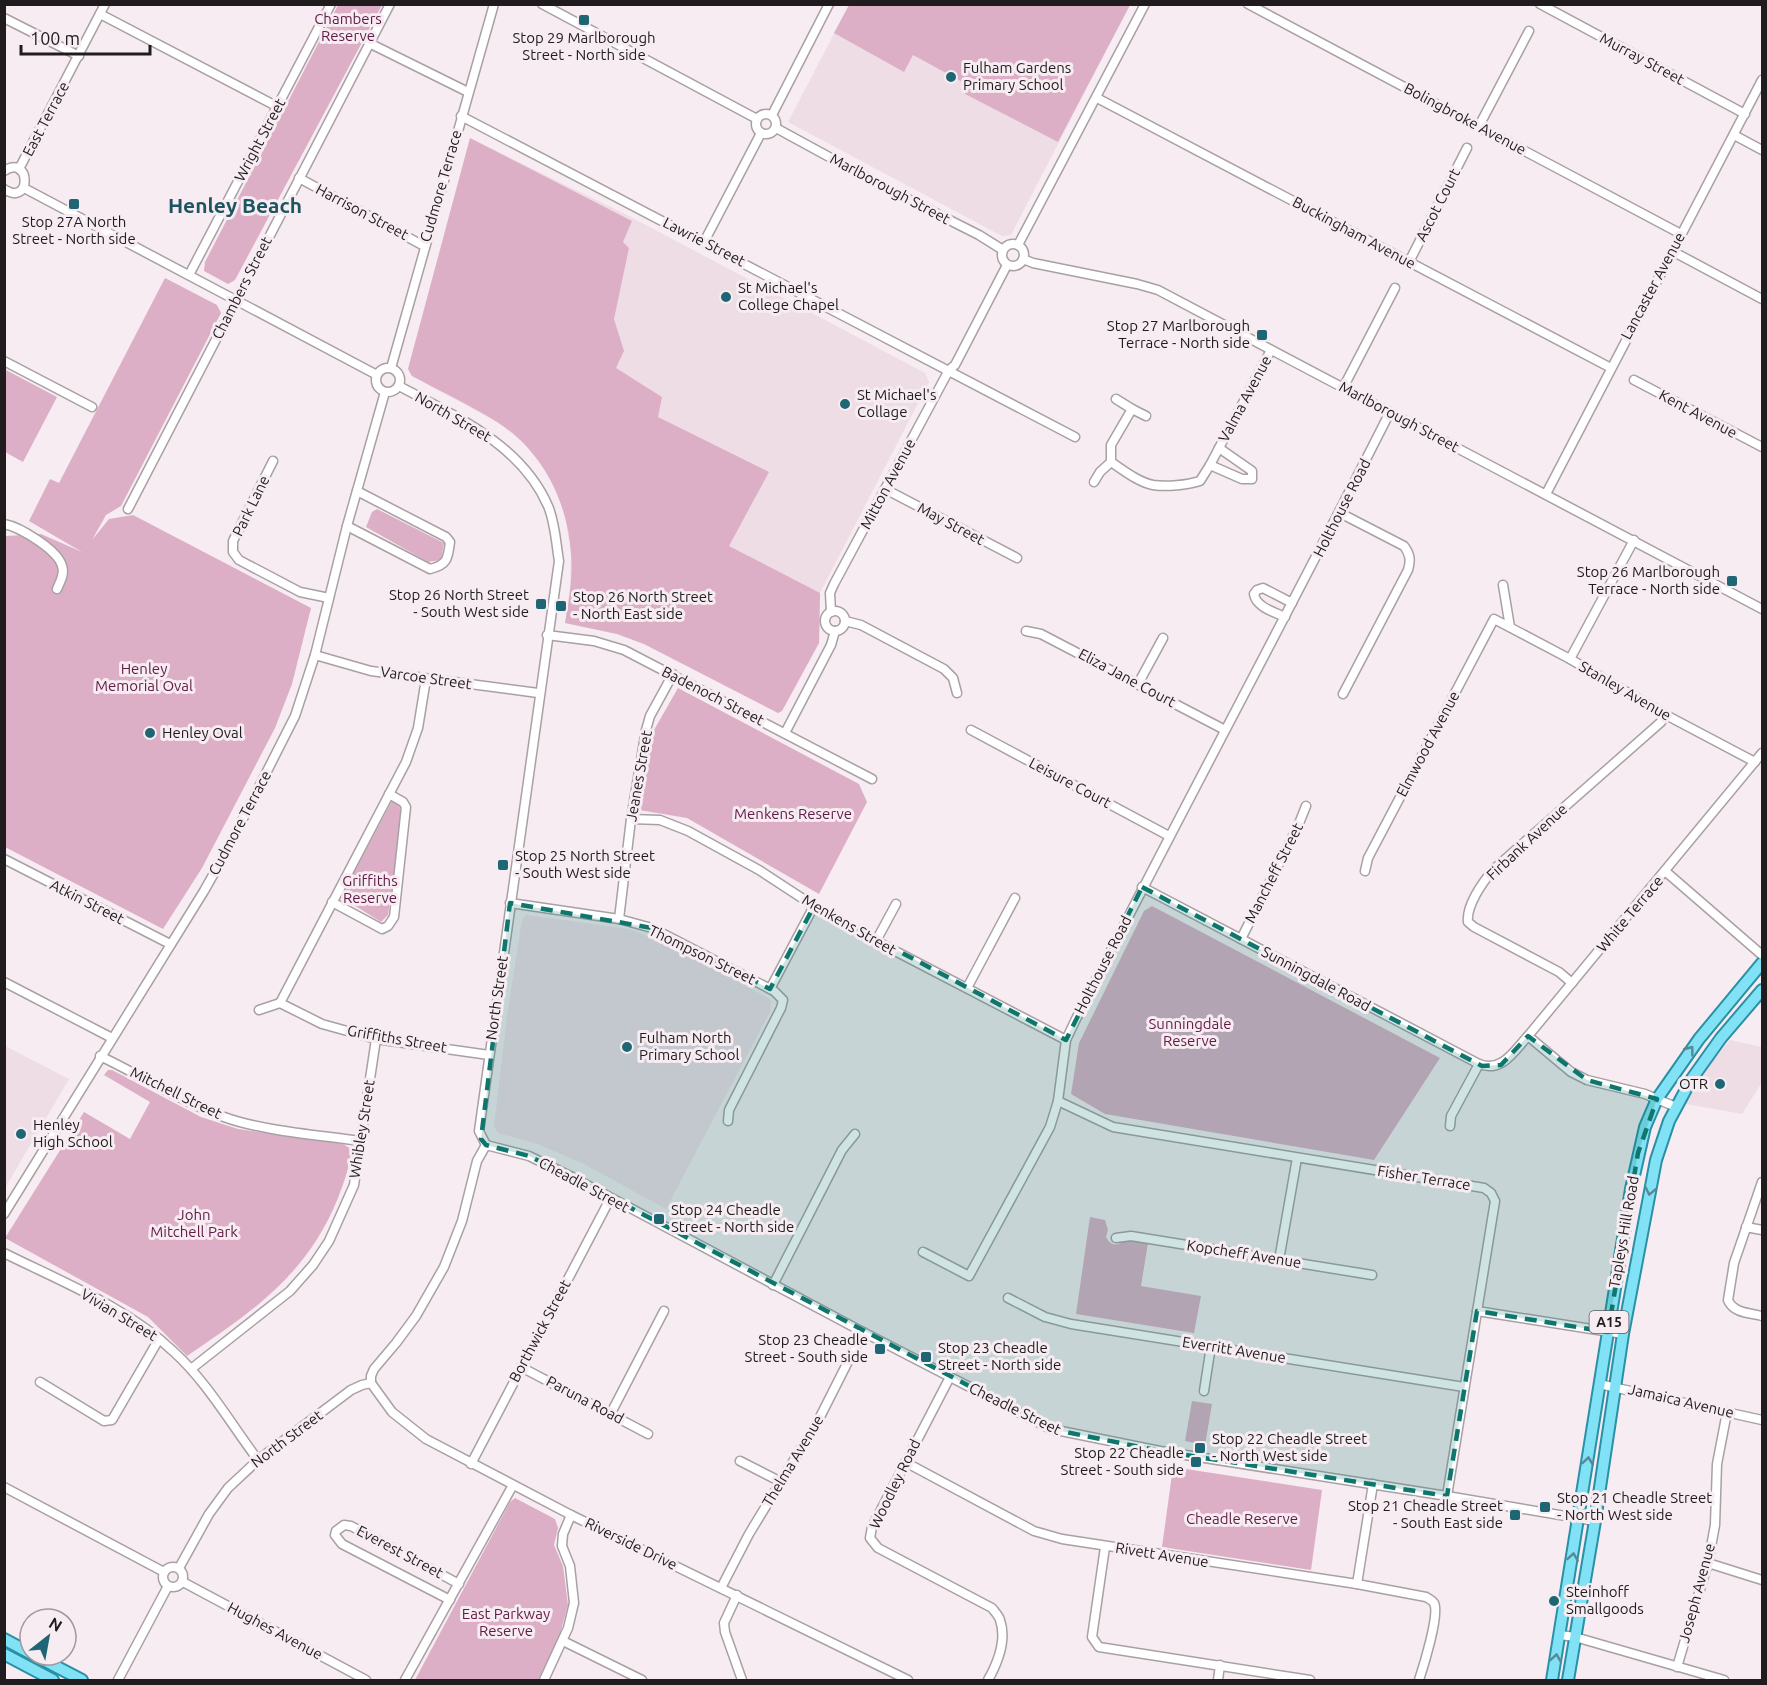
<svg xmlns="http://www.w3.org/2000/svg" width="1767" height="1685" font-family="Ubuntu,sans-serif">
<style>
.built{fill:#efdde6}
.green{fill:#dcafc6}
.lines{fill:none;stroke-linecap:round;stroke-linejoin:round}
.minor-casing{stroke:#a8a0a4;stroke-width:11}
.major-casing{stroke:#2a90a6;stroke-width:14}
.minor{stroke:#fff;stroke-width:8}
.major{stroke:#82e2f5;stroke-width:10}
.oneway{stroke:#568994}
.marked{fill:#0f766e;fill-opacity:0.2;stroke:#0f766e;stroke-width:4.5;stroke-dasharray:12 8;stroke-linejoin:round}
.poi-dot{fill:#1f6675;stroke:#f6ecf1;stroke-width:2}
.labels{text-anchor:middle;stroke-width:6;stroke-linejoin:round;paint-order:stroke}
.shield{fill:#f6ecf1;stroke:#605a5d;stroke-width:1.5}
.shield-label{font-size:14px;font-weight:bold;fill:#201c1e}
.park-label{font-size:15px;fill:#601b46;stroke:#f6ecf1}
.poi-label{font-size:15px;fill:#201c1e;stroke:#f6ecf1;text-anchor:start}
.street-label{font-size:15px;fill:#201c1e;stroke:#f6ecf1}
.district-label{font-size:21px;font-weight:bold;fill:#1d5460;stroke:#f6ecf1}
</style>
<rect width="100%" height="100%" fill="#f6ecf1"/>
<g class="built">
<polygon points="849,5 1130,5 1011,235 1002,236 788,122"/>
<polygon points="470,138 629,216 925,373 929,382 820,593 819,643 782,711 778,713 644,644 617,634 565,623 570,588 571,553 563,505 548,474 524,443 499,423 412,376 408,369"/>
<polygon points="526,915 630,929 657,940 767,997 771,1001 770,1012 666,1209 582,1163 537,1144 498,1133 494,1126 507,1016 522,920"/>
<polygon points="1730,1040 1762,1047 1762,1082 1742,1114 1686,1104 1706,1069"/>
<polygon points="5,1046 69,1079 5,1188"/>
</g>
<g class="green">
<polygon points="338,5 382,5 235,280 228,284 204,271 205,262"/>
<polygon points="849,5 849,4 1130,5 1058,142 965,94 968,85 913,55 904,72 834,33"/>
<path d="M 470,138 L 632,221 L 623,242 L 629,248 L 614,319 L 624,351 L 616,368 L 662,397 L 658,417 L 769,472 L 729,546 L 820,593 L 819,643 L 782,711 L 778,713 L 644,644 L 617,634 L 565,623 C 569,600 573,577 571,554 C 568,502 542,450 497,422 C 470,405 440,391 412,376 L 408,369 Z"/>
<polygon points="165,278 217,305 221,313 121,506 106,515 92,540 109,519 133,515 311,608 292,684 275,728 202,868 163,929 5,847 5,538 6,536 41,534 82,552 29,521 50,479 59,483"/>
<polygon points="4,369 57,397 23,462 5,452"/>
<polygon points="377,509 444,543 441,560 428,562 366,527 372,512"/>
<polygon points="678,688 859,784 867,802 819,894 687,818 639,810 654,730"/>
<polygon points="392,801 399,805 402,815 388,915 381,922 341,897"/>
<polygon points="1152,906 1440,1058 1374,1160 1105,1114 1071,1094 1079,1043 1144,911"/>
<path d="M 108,1070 L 112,1070 L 201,1117 L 238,1129 L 343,1144 L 351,1149 C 350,1167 344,1182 338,1198 C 307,1275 252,1312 187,1356 L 148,1317 L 5,1238 L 84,1112 L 130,1139 L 150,1102 L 104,1075 Z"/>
<path d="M 1090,1217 L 1105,1220 L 1108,1230 L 1106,1237 C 1112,1248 1119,1245 1128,1239 L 1148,1243 L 1141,1286 L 1201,1296 L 1194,1333 L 1076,1314 Z"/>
<polygon points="1192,1401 1212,1404 1205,1445 1185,1441"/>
<polygon points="1173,1467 1322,1490 1311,1570 1162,1547"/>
<polygon points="515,1498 555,1519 558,1528 554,1545 563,1566 568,1605 559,1637 538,1680 415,1680 510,1502"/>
</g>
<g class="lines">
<defs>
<g id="minor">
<polyline points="542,4 757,119"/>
<polyline points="1248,4 1681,234"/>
<polyline points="1540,4 1745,114"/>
<polyline points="100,14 278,107"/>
<polyline points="4,18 79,56"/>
<polyline points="369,43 468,92"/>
<polyline points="1097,98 1611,368"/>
<circle cx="766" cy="124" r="10"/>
<polyline points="772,115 829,4"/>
<polyline points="461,116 1075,437"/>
<polyline points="1479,126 1529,31"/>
<polyline points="776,128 886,188 979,235 1003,250"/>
<polyline points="1734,135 1762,150"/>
<polyline points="19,169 105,4"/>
<path d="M 4,171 C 31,153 32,208 4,189"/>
<polyline points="299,178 424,246"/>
<polyline points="24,188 377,375"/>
<polyline points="704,242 761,133"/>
<circle cx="1013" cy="255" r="11"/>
<polyline points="1018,245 1145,4"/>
<polyline points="1672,251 1762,299"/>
<polyline points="1023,259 1033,263 1137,284 1158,290 1762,609"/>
<polyline points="1409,262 1467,148"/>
<polyline points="189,275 331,4"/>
<polyline points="4,361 92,407"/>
<circle cx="388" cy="380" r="12"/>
<polyline points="391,368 494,4"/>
<polyline points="1634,380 1762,447"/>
<path d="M 399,386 C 455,416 521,444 548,506 C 555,522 556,543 559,561 L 479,1131 L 486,1145"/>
<polyline points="1343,388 1395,288"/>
<path d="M 1116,399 L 1132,409 L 1111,445 L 1111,462 C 1123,470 1138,482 1153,485 C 1167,487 1187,485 1200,481 L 1210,465 L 1271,350"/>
<polyline points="1132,409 1146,416"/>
<polyline points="273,461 233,541 233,552 239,560 300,592 329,598"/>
<polyline points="1210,465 1242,479 1252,479 1252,471 1219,448"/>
<polyline points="1094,482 1100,472 1111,462"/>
<polyline points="885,489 1017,558"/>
<polyline points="1546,494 1762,80"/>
<polyline points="128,509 390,4"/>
<path d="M 1340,513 L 1404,546 C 1410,554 1411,560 1408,570 L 1343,694"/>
<path d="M 4,524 C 20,527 58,550 62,566 C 65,574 60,582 57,589"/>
<path d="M 347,526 L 430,569 C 447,565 448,559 450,542 L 446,537 L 357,491"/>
<polyline points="1503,585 1510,627"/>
<circle cx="835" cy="621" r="10"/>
<polyline points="831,612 830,593 834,584 949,370 955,365 1007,265"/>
<path d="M 1285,617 C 1274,612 1256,607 1254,594 L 1257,590 L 1263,588 L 1292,603"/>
<polyline points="845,621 861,625 944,669 953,678 957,693"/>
<polyline points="1026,631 1041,634 1225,730"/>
<polyline points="547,635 594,641 624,650 872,779"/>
<polyline points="315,655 371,671 538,693"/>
<polyline points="1570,659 1634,540"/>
<polyline points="1138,684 1163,638"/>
<polyline points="971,730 1169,836"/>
<polyline points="785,733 831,645 835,631"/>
<polyline points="631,819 660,820 688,831 759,870 814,906 876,941 1066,1040"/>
<polyline points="4,859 170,944"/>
<polyline points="1365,871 1368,858 1494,619 1570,659 1666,715 1755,762"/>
<polyline points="1665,871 1762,955"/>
<path d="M 1142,887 L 1479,1064 C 1502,1073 1514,1051 1528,1036 L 1762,753"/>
<polyline points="332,902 382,929 388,926 394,917 406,807 403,802 389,794"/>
<polyline points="510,903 619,919 652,928 774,991 783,1000 781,1008 729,1110 728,1121"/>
<polyline points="619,919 631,819 646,730 650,716 673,674"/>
<polyline points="1241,939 1298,826 1306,806"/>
<polyline points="876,941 896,904"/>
<polyline points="4,982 112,1038"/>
<path d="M 1572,983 L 1559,972 L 1474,927 L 1468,922 C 1466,906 1482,883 1493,870 L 1661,722 L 1666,715"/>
<polyline points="967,988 1015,898"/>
<polyline points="770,989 814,906"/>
<polyline points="280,1003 406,762 418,728 426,679"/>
<polyline points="280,1003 322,1024 376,1039 489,1055"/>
<polyline points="259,1010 280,1003"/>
<polyline points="1528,1036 1571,1072 1587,1080 1645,1094 1676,1107"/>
<path d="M 100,1056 C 142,1076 180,1101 224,1117 C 262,1131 319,1135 360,1141"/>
<polyline points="1058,1101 1113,1127 1484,1188 1491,1193 1495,1201 1447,1496"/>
<polyline points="1450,1126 1451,1116 1479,1064"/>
<polyline points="486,1145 529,1156 572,1177 863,1332 1051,1429 1160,1451 1447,1496 1595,1521"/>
<path d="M 1762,1182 L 1734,1263 L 1728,1300 C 1733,1313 1750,1313 1762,1316"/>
<polyline points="4,1214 204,891 226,852 295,716 315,655 347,526 385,392"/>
<polyline points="1746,1227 1762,1230"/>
<polyline points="1116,1238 1131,1236 1372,1275"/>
<path d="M 923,1252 L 969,1276 L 1050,1127 L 1058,1101 L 1066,1040 L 1075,1021 C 1178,817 1287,616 1390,412"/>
<path d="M 4,1253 C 62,1282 127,1307 174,1352 C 207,1382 231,1424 258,1460"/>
<polyline points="1279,1260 1297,1158"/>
<polyline points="773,1285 842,1150 855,1134"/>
<polyline points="1008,1298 1045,1317 1071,1324 1464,1387"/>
<polyline points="1477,1311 1623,1334"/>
<polyline points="521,1367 648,1434"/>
<polyline points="191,1369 290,1291 313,1265 329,1241 354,1185 376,1039"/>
<path d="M 950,1377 L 872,1527 L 870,1538 L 878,1548 L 992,1608 C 995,1612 999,1616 1000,1620 C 1007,1640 997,1664 988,1680"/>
<polyline points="40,1382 104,1421 112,1420 159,1339"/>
<polyline points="371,1383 392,1412 426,1439 571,1515 908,1680"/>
<polyline points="371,1383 371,1376 374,1369 396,1343 416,1316 444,1267 462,1221 477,1161 486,1145"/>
<polyline points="1599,1384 1762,1420"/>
<polyline points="1204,1391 1211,1346"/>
<polyline points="611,1413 664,1311"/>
<polyline points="740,1461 781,1482"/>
<path d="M 905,1462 L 1034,1531 L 1062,1539 L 1357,1584 L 1426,1597 C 1429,1599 1432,1600 1434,1603 C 1440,1614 1423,1668 1419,1680"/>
<polyline points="471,1464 610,1199"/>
<polyline points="4,1487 164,1572"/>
<polyline points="1105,1547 1092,1637 1099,1647 1310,1680"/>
<polyline points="1708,1563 1762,1580"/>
<circle cx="173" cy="1577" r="10"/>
<polyline points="179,1568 209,1514 228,1488 258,1460 351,1390 362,1385 371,1383"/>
<polyline points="183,1582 366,1680"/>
<polyline points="1357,1584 1373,1484"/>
<polyline points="721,1588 749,1534 820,1417 863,1332"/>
<polyline points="737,1595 724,1623 725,1632 742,1680"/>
<polyline points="450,1600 342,1544 335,1535 336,1531 344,1525 351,1526 459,1584"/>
<polyline points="1560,1635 1575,1637 1724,1680"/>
<polyline points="563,1641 642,1680"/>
<polyline points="1677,1667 1708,1563 1715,1525 1717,1464 1727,1412"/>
<polyline points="118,1680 168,1586"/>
<polyline points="405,1680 513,1485"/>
<polyline points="544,1680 568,1628 574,1603 570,1566 562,1546 563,1534 571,1515"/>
<polyline points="1218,1680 1220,1665"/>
</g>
<g id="major">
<polyline points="4,1639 30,1653"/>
<polyline points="4,1654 53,1680"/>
<polyline points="34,1655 82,1680"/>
<polyline points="1552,1680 1631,1189 1645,1127 1657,1099 1699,1039 1762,963"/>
<polyline points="1568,1680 1595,1521 1623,1334 1656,1160 1669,1121 1691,1080 1721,1038 1762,990"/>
</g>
</defs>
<use href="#minor" class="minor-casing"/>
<use href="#major" class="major-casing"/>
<use href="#minor" class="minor"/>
<use href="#major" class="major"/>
</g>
<defs><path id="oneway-chevron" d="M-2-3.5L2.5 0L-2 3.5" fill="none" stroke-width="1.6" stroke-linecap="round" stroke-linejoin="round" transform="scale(1.5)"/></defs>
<g class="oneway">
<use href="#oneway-chevron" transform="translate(1690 1050) rotate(-53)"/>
<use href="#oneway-chevron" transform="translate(1650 1191) rotate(101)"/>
<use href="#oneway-chevron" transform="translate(1588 1461) rotate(-82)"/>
<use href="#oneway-chevron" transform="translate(1573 1557) rotate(-81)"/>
<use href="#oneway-chevron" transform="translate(1556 1658) rotate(-81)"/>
</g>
<path class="marked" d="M 1142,887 L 1482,1066 L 1501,1065 L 1528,1036 L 1587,1080 L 1657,1099 L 1638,1153 L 1608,1332 L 1477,1311 L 1447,1496 L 1160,1451 L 1051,1429 L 572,1177 L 529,1156 L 486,1145 L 481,1139 L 510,903 L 652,928 L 770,989 L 814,906 L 1066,1040 Z"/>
<g class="poi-dot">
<rect x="578" y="14" width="12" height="12" rx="3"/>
<circle cx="951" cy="77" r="6"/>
<rect x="68" y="198" width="12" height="12" rx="3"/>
<circle cx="726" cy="297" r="6"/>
<rect x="1256" y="329" width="12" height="12" rx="3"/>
<circle cx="845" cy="404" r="6"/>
<rect x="1726" y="575" width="12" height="12" rx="3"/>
<rect x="535" y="598" width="12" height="12" rx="3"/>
<rect x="555" y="600" width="12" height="12" rx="3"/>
<circle cx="150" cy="733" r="6"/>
<rect x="497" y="859" width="12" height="12" rx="3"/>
<circle cx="627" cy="1047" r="6"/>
<circle cx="1720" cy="1084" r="6"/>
<circle cx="21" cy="1134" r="6"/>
<rect x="653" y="1213" width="12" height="12" rx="3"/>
<rect x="874" y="1343" width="12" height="12" rx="3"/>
<rect x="920" y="1351" width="12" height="12" rx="3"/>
<rect x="1194" y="1442" width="12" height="12" rx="3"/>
<rect x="1190" y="1456" width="12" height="12" rx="3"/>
<rect x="1539" y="1501" width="12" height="12" rx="3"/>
<rect x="1509" y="1509" width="12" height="12" rx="3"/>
<circle cx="1554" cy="1601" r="6"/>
</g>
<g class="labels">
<rect class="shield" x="1589.5" y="1311" width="39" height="22" rx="4.5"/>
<g class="shield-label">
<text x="1609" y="1327">A15</text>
</g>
<g class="park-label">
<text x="348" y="24">Chambers<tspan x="348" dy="17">Reserve</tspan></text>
<text x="144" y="674">Henley<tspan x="144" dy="17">Memorial Oval</tspan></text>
<text x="793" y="819">Menkens Reserve</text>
<text x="370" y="886">Griffiths<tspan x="370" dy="17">Reserve</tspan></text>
<text x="1190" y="1029">Sunningdale<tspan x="1190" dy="17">Reserve</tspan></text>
<text x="194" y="1220">John<tspan x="194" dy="17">Mitchell Park</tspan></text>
<text x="1242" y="1524">Cheadle Reserve</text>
<text x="506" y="1619">East Parkway<tspan x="506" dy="17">Reserve</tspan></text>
</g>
<g class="poi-label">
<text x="584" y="43" text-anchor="middle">Stop 29 Marlborough<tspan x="584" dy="17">Street - North side</tspan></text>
<text x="963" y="73">Fulham Gardens<tspan x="963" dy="17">Primary School</tspan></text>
<text x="74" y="227" text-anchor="middle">Stop 27A North<tspan x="74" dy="17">Street - North side</tspan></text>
<text x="738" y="293">St Michael's<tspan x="738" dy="17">College Chapel</tspan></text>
<text x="1250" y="331" text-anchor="end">Stop 27 Marlborough<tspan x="1250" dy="17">Terrace - North side</tspan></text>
<text x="857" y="400">St Michael's<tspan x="857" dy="17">Collage</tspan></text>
<text x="1720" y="577" text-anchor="end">Stop 26 Marlborough<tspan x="1720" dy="17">Terrace - North side</tspan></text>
<text x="529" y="600" text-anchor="end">Stop 26 North Street<tspan x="529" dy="17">- South West side</tspan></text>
<text x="573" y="602">Stop 26 North Street<tspan x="573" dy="17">- North East side</tspan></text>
<text x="162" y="738">Henley Oval</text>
<text x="515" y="861">Stop 25 North Street<tspan x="515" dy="17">- South West side</tspan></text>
<text x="639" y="1043">Fulham North<tspan x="639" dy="17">Primary School</tspan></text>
<text x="1708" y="1089" text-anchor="end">OTR</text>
<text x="33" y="1130">Henley<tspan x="33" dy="17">High School</tspan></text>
<text x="671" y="1215">Stop 24 Cheadle<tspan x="671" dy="17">Street - North side</tspan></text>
<text x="868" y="1345" text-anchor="end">Stop 23 Cheadle<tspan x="868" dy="17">Street - South side</tspan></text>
<text x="938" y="1353">Stop 23 Cheadle<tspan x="938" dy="17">Street - North side</tspan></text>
<text x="1212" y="1444">Stop 22 Cheadle Street<tspan x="1212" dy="17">- North West side</tspan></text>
<text x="1184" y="1458" text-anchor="end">Stop 22 Cheadle<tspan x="1184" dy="17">Street - South side</tspan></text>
<text x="1557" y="1503">Stop 21 Cheadle Street<tspan x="1557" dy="17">- North West side</tspan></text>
<text x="1503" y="1511" text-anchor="end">Stop 21 Cheadle Street<tspan x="1503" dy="17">- South East side</tspan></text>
<text x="1566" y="1597">Steinhoff<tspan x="1566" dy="17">Smallgoods</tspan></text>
</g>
<g class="street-label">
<text transform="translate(1642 59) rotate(28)" y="5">Murray Street</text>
<text transform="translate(46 119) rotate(-62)" y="5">East Terrace</text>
<text transform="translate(1465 119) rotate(28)" y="5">Bolingbroke Avenue</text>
<text transform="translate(260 140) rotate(-62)" y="5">Wright Street</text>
<text transform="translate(441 186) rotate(-74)" y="5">Cudmore Terrace</text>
<text transform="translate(890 189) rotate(28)" y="5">Marlborough Street</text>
<text transform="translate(1438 205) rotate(-63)" y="5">Ascot Court</text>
<text transform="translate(362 212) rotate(28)" y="5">Harrison Street</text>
<text transform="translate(1354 233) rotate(28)" y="5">Buckingham Avenue</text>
<text transform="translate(704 242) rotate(27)" y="5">Lawrie Street</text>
<text transform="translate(1653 286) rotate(-62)" y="5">Lancaster Avenue</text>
<text transform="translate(242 288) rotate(-63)" y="5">Chambers Street</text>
<text transform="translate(1245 399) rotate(-62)" y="5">Valma Avenue</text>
<text transform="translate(1698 414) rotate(28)" y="5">Kent Avenue</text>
<text transform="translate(453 417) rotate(30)" y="5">North Street</text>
<text transform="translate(1399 417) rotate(28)" y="5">Marlborough Street</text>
<text transform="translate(888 484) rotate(-62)" y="5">Mitton Avenue</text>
<text transform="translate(251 506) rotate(-64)" y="5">Park Lane</text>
<text transform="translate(1342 508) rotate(-63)" y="5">Holthouse Road</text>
<text transform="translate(951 524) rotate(28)" y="5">May Street</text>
<text transform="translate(426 678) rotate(8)" y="5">Varcoe Street</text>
<text transform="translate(1127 678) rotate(28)" y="5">Eliza Jane Court</text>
<text transform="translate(1625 691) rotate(30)" y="5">Stanley Avenue</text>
<text transform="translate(713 696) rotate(27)" y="5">Badenoch Street</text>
<text transform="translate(1428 744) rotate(-62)" y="5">Elmwood Avenue</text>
<text transform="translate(639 776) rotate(-80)" y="5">Jeanes Street</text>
<text transform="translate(1070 783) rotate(28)" y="5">Leisure Court</text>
<text transform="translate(240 823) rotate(-62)" y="5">Cudmore Terrace</text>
<text transform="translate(1527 842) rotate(-43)" y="5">Firbank Avenue</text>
<text transform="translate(1274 873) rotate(-63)" y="5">Mancheff Street</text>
<text transform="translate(87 902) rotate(27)" y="5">Atkin Street</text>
<text transform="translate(1630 914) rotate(-50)" y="5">White Terrace</text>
<text transform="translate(849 925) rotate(30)" y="5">Menkens Street</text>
<text transform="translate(702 955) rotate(26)" y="5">Thompson Street</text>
<text transform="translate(1103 965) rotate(-63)" y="5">Holthouse Road</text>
<text transform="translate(1316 979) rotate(28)" y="5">Sunningdale Road</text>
<text transform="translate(497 998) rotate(-82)" y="5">North Street</text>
<text transform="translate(397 1039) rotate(10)" y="5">Griffiths Street</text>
<text transform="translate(176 1093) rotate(26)" y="5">Mitchell Street</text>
<text transform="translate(362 1129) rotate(-81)" y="5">Whibley Street</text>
<text transform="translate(1424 1178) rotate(9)" y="5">Fisher Terrace</text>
<text transform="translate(584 1185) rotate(28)" y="5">Cheadle Street</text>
<text transform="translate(1624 1232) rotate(-80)" y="5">Tapleys Hill Road</text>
<text transform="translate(1244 1254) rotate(9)" y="5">Kopcheff Avenue</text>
<text transform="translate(119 1315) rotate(31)" y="5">Vivian Street</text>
<text transform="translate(540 1331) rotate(-62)" y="5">Borthwick Street</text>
<text transform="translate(1234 1350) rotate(9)" y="5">Everritt Avenue</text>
<text transform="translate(585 1400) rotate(28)" y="5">Paruna Road</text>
<text transform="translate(1681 1401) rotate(13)" y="5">Jamaica Avenue</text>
<text transform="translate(1015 1409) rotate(26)" y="5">Cheadle Street</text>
<text transform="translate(287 1439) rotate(-37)" y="5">North Street</text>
<text transform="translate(793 1461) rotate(-59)" y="5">Thelma Avenue</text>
<text transform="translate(895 1484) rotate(-64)" y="5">Woodley Road</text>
<text transform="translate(631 1544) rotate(26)" y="5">Riverside Drive</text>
<text transform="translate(400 1552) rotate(28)" y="5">Everest Street</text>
<text transform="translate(1162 1555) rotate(9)" y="5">Rivett Avenue</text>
<text transform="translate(1697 1593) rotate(-75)" y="5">Joseph Avenue</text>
<text transform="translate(275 1631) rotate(28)" y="5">Hughes Avenue</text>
</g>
<g class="district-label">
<text x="235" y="213">Henley Beach</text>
</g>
</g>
<rect width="1767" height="1685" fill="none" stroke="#201c1e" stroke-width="12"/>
<g transform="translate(48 1637) rotate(31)"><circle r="28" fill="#f6ecf1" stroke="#a0999d" stroke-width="1.5"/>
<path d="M0-4.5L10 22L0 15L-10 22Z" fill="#1f6675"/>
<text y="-9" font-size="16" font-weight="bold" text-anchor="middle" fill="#201c1e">N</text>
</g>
<path d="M21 45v9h129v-9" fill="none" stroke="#201c1e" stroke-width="3"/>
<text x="30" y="45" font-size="18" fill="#201c1e" stroke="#f6ecf1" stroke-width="4.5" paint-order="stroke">100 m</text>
</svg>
